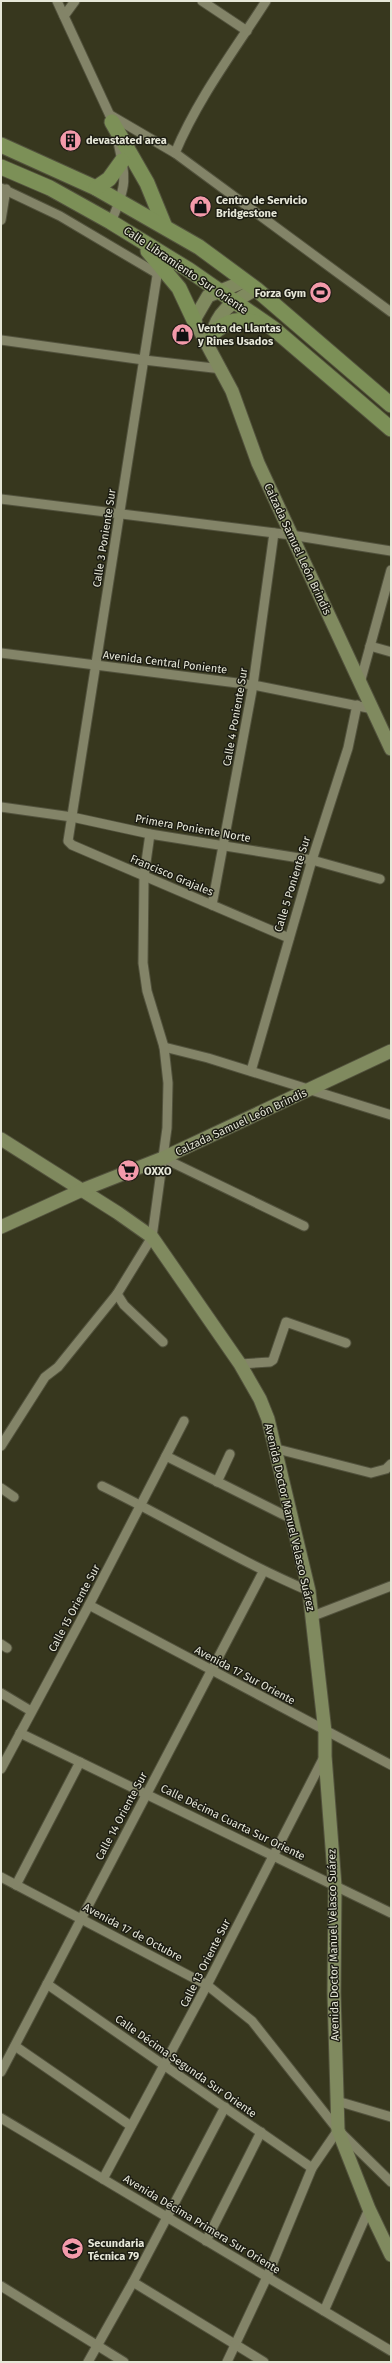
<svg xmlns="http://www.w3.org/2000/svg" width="392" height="2363" font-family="'Fira Sans',sans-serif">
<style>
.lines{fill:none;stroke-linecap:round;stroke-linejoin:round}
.street-casing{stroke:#52523d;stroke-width:11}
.secondary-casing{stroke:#52523d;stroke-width:15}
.primary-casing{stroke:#52523d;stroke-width:17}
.street{stroke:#838468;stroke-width:9}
.secondary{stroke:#808a5f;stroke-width:13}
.primary{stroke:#7c9057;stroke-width:15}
.labels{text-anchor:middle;stroke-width:3;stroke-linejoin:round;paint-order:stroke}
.poi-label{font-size:11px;font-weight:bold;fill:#e6e7d8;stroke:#1d1d13;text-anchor:start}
.street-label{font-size:11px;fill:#e6e7d8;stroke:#1d1d13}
</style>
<rect width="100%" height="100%" fill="#37371e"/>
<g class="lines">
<defs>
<g id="street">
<polyline points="57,1 112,120"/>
<polyline points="202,1 247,31"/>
<polyline points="64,16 75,1"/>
<polyline points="110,115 175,153 391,312"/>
<path d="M 175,153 C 198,98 234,51 266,1"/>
<polyline points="1,188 60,216 158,274"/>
<polyline points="1,220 6,189"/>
<path d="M 111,222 C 128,183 126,178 117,138"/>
<polyline points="159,263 68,841 72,845 289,938"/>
<polyline points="1,340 144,360 222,369"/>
<polyline points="1,499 291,535 391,551"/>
<polyline points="370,646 391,652"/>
<polyline points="1,653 253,685 373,709"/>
<polyline points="360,683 391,570"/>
<polyline points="1,807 72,817 150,834 312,860 380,879"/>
<polyline points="212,905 253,685 274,533"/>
<polyline points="164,1047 208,1058 391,1115"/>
<polyline points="251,1071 312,860 348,748 357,705"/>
<polyline points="163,1158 304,1226"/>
<polyline points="117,1294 124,1305 163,1342"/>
<polyline points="240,1364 270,1362 273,1360 286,1322 346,1343"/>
<polyline points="1,1446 45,1377 58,1367 117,1294 152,1237 167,1128 168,1083 164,1047 147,991 143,963 144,876 150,834"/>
<polyline points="277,1449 371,1473 386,1469 391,1464"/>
<polyline points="166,1456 292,1519"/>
<polyline points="217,1482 230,1454"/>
<path d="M 102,1486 C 172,1520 238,1561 309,1591"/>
<polyline points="1,1488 14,1497"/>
<polyline points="89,1605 391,1765"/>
<polyline points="313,1616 391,1586"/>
<polyline points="1,1644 7,1648"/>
<polyline points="1,1693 31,1711"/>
<polyline points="20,1733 391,1913"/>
<polyline points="1,1769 89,1605 184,1421"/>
<polyline points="1,1877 207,1985 252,2021 338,2130 391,2182"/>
<polyline points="16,1885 80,1762"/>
<polyline points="47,1984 312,2168"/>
<polyline points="15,2046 131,2126"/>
<polyline points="1,2072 263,1572"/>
<polyline points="337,2101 391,2117"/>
<polyline points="1,2118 391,2351"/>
<polyline points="103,2179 207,1985 324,1757"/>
<polyline points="206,2241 261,2132"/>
<polyline points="133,2282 264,2362"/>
<polyline points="1,2286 124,2362"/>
<polyline points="324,2311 369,2209"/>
<polyline points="88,2362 133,2282 225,2107"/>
<polyline points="227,2362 267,2277 312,2168 338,2130"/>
</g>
<g id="secondary">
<polyline points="245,281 208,296 194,320 232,391 258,463 391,749"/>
<path d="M 211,338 C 217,310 233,302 256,289"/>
<polyline points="1,1139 118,1213 152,1237 240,1364 260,1399 268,1419 309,1591 325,1732 325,1756 335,1886 334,1993 338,2130 369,2209 391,2255"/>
<polyline points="1,1227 82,1190 163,1158 391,1051"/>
</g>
<g id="primary">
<polyline points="112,122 147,183 165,227"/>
<polyline points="1,145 96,188 199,247 256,289 391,405"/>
<polyline points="1,167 50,188 111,222 189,270 274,329 391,429"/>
<polyline points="96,188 109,179 122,161"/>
<polyline points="148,251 179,288 194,320"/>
<path d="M 212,334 C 227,320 240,317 260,324"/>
</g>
</defs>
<use href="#street" class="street-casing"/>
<use href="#secondary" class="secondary-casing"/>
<use href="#primary" class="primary-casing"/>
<use href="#street" class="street"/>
<use href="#secondary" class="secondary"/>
<use href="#primary" class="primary"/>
</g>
<defs>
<symbol id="building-disc" viewBox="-11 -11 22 22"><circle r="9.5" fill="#f39aaa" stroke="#1d1d13"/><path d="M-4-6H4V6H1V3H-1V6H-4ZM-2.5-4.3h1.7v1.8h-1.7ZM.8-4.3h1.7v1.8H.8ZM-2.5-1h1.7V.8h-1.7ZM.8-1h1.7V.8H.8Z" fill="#111"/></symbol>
<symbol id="shop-disc" viewBox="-11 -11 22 22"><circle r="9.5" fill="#f39aaa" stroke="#1d1d13"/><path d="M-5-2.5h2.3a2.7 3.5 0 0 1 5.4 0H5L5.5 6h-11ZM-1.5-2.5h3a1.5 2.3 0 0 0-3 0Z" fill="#111"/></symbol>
<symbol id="stadium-disc" viewBox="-11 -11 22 22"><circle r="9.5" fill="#f39aaa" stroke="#1d1d13"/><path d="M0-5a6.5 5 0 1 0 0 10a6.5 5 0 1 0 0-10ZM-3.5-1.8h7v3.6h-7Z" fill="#111"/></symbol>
<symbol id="supermarket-disc" viewBox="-11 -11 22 22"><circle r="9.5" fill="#f39aaa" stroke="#1d1d13"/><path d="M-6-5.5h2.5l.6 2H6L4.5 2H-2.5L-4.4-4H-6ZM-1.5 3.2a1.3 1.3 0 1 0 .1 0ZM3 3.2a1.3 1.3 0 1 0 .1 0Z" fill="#111"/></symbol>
<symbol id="school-disc" viewBox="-11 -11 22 22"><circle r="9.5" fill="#f39aaa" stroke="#1d1d13"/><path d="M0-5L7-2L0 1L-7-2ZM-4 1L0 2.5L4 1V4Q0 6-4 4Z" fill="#111"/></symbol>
</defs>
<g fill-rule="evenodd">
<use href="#building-disc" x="58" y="128" width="25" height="25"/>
<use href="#shop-disc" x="188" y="194" width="25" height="25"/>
<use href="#stadium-disc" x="308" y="280" width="25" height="25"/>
<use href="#shop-disc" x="170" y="322" width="25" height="25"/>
<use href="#supermarket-disc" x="116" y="1158" width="25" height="25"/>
<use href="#school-disc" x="60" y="2236" width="25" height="25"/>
</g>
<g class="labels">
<g class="poi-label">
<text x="86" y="144">devastated area</text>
<text x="216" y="204">Centro de Servicio<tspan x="216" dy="13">Bridgestone</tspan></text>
<text x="306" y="297" text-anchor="end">Forza Gym</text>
<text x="198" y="332">Venta de Llantas<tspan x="198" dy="13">y Rines Usados</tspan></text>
<text x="144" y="1175">OXXO</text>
<text x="88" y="2247">Secundaria<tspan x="88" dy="13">Técnica 79</tspan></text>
</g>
<g class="street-label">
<text transform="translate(186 270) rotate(34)" y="4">Calle Libramiento Sur Oriente</text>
<text transform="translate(104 538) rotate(-81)" y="4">Calle 3 Poniente Sur</text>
<text transform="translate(298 549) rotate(65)" y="4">Calzada Samuel León Brindis</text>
<text transform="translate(165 662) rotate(7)" y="4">Avenida Central Poniente</text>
<text transform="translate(235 717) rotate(-80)" y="4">Calle 4 Poniente Sur</text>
<text transform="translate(193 828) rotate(10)" y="4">Primera Poniente Norte</text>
<text transform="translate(172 875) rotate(23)" y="4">Francisco Grajales</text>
<text transform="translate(292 884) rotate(-73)" y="4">Calle 5 Poniente Sur</text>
<text transform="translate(241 1122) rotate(-25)" y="4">Calzada Samuel León Brindis</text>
<text transform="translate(290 1517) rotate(77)" y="4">Avenida Doctor Manuel Velasco Suárez</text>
<text transform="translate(74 1608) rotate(-62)" y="4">Calle 15 Oriente Sur</text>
<text transform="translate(245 1675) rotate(28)" y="4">Avenida 17 Sur Oriente</text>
<text transform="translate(121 1816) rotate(-62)" y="4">Calle 14 Oriente Sur</text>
<text transform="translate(233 1822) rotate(26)" y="4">Calle Décima Cuarta Sur Oriente</text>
<text transform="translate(133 1932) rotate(28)" y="4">Avenida 17 de Octubre</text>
<text transform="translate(333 1945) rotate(-91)" y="4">Avenida Doctor Manuel Velasco Suárez</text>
<text transform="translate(205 1963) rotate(-63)" y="4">Calle 13 Oriente Sur</text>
<text transform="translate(186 2066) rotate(35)" y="4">Calle Décima Segunda Sur Oriente</text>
<text transform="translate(202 2224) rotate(31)" y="4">Avenida Décima Primera Sur Oriente</text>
</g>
</g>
<rect width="392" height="2363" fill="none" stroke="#e6e7d8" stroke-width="4"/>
</svg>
